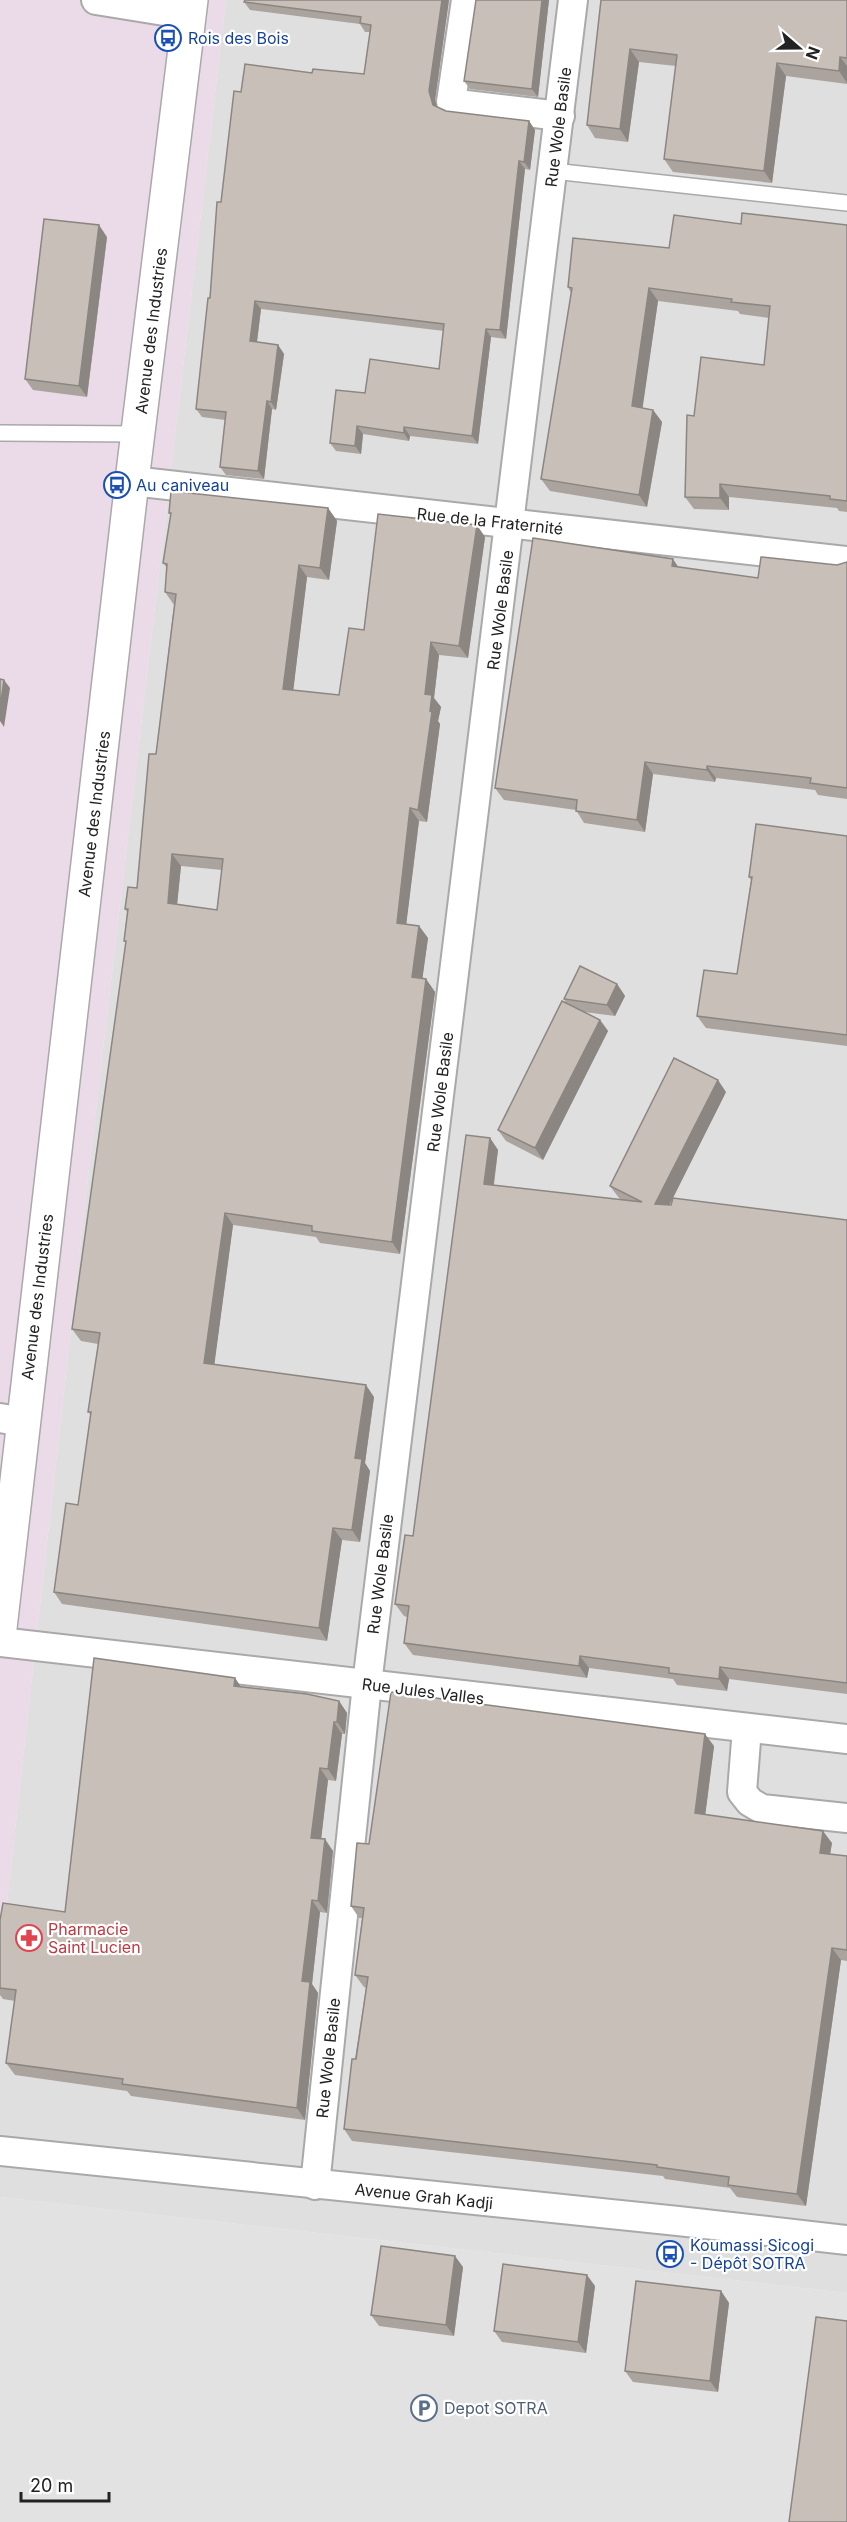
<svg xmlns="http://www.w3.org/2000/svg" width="847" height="2522" font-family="Inter,sans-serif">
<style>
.residential{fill:#e0dfdf}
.industrial{fill:#ebdbe8}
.parking{fill:#e2e2e2}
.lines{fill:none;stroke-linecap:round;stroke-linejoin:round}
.service-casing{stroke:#a9a9a9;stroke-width:18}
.minor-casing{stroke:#a9a9a9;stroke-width:32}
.tertiary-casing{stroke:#a9a9a9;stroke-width:36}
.service{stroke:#fff;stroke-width:15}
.minor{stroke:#fff;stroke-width:28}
.tertiary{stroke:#fff;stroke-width:33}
.wall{fill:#aba49e;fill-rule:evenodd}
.shaded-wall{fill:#8b8681}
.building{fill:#c7bfb8;stroke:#8b8681;stroke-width:1.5;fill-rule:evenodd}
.labels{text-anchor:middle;stroke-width:4.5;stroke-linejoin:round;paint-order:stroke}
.transit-label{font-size:16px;fill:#164399;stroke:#fff;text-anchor:start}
.street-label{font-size:16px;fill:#222;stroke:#fff}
.health-label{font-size:16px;fill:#be3a42;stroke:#fff;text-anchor:start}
.service-label{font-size:16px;fill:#4e5e75;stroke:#fff;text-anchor:start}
</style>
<rect width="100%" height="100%" fill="#f2efe9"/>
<polygon class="residential" points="226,0 847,0 847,2293 0,2197 0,1964 82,1229"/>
<polygon class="industrial" points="0,0 226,0 82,1229 0,1964"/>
<polygon class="parking" points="0,2197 847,2293 847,2522 0,2522"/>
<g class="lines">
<defs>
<g id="service">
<polyline points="553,171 847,203"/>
<polyline points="0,433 139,434"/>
</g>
<g id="minor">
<polyline points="96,0 189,15"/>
<polyline points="466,0 451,102 457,104 560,116"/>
<polyline points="132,481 847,561"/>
<polyline points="0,1418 23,1422"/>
<polyline points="0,1642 847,1739"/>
<polyline points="747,1728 742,1792 750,1802 762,1809 847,1818"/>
<polyline points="0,2151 678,2221 847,2240"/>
<polyline points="315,2185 367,1684 573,0"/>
</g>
<polyline id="tertiary" points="0,1628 132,481 191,0"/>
</defs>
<use href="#service" class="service-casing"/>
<use href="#minor" class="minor-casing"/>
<use href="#tertiary" class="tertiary-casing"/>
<use href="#service" class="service"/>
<use href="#minor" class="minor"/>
<use href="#tertiary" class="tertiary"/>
</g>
<g class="wall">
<polygon points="449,0 435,100 437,107 446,111 529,121 535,130 530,170 525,169 506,339 491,337 478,444 410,436 409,441 363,434 361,454 336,451 330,443 365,393 439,369 444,331 261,309 257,342 278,345 284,354 276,410 272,409 264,479 226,475 220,467 225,420 202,417 196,409 221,202 241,92 312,73 364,74 370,32 365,32 360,24 250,10 244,2"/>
<polygon points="476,0 549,0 538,97 470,89 464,81"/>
<polygon points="601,0 847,0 847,84 786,76 772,183 673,172 664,159 676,66 639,62 628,142 595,138 587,125"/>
<polygon points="741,224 847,225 847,512 839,511 837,508 729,497 729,510 694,509 685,497 694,416 764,365 769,318 740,314 738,311 658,301 642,408 653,410 662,422 647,507 550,491 541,479 571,293 568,287 669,248"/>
<polygon points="107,237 87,397 33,390 25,379"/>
<path d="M 328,508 L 337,521 L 329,580 L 307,577 L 293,690 L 339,695 L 364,630 L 485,537 L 468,658 L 439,655 L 434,698 L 441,707 L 438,721 L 440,724 L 427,822 L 419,821 L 406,924 L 419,926 L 428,938 L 422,979 L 426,979 L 435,992 L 400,1254 L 320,1243 L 316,1237 L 233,1225 L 214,1364 L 374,1397 L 365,1463 L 370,1471 L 360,1542 L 342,1540 L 327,1641 L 62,1604 L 54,1592 L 78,1505 L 91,1415 L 88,1412 L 98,1344 L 81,1341 L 72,1329 L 126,943 L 124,941 L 127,912 L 125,909 L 137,888 L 156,754 L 174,605 L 165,592 L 167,568 L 163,563 L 171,516 L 169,513 ZM 181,866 L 222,870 L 217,910 L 177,904 Z"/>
<polygon points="847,562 847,799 818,795 815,790 716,778 715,782 653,774 645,832 584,823 576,810 504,800 495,788 679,567 758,578 837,565"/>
<polygon points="847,836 847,1046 706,1028 697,1016 737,974 751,880 749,877"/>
<polygon points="617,984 625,996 615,1016 584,1012 600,1020 608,1031 543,1160 506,1141 498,1130 566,1003 564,999"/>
<polygon points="726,1092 669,1205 847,1220 847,1694 729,1679 727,1691 677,1685 673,1679 589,1668 587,1678 413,1655 404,1643 407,1617 404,1616 395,1604 413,1536 490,1138 498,1150 494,1185 622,1200 619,1198 610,1186"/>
<polygon points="235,1678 241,1687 339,1701 347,1713 345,1734 342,1734 336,1781 328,1780 321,1839 333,1851 327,1913 320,1912 312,1984 318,1993 305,2120 131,2096 127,2091 15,2075 6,2063 15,2001 3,1999 0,1995 0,1920 65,1912"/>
<polygon points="714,1746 705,1815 832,1843 830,1855 847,1856 847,1961 841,1960 806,2206 737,2197 730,2188 665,2179 663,2176 352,2141 344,2129 366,1988 364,1987 355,1975 362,1918 359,1918 351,1906 369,1844"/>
<polygon points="463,2267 454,2336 379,2326 371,2315"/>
<polygon points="595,2286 586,2353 502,2342 494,2331"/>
<polygon points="721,2291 729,2303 718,2392 633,2382 625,2371"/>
</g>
<g class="shaded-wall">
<polygon points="442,0 449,0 435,100 439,113 433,105 429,91"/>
<polygon points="542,0 549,0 538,97 532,89"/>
<polygon points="630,49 639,62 628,142 620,129"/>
<polygon points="840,57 847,66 847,83 839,71"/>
<polygon points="777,63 786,76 772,183 764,171"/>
<polygon points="529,121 535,130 530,170 524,162"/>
<polygon points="519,161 525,169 506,339 500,330"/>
<polygon points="99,225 107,237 87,397 79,386"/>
<polygon points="649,288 658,301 641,419 632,406"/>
<polygon points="255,301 261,309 256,349 250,341"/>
<polygon points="486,329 491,337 478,444 472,436"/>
<polygon points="278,345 284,354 276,410 271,402"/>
<polygon points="267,401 272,409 264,479 258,471"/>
<polygon points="653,410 662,422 647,507 639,495"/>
<polygon points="357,426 363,434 361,454 355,446"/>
<polygon points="404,427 410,436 409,441 404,433"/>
<polygon points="720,484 729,497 729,510 720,498"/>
<polygon points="328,508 337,521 329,580 320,568"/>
<polygon points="477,525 485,537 468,658 459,646"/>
<polygon points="673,559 681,571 672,566"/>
<polygon points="299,565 307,577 292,701 283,689"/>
<polygon points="431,642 439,655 434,698 441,707 438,721 440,724 427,822 418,810 430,711 425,694"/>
<polygon points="4,680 10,688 4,727 0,721 0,708"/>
<polygon points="645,762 653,774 645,832 637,820"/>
<polygon points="707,766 716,778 715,782 707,770"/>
<polygon points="410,808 419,821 405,935 397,923"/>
<polygon points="172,854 181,866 176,915 168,903"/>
<polygon points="419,926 428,938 421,989 412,977"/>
<polygon points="426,979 435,992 400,1254 392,1242"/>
<polygon points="617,984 625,996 615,1016 607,1005"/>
<polygon points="600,1020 608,1031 543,1160 535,1148"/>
<polygon points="718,1080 726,1092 664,1216 655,1204"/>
<polygon points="490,1138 498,1150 492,1196 484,1184"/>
<polygon points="225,1213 233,1225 213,1375 204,1363"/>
<polygon points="366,1385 374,1397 365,1463 370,1471 360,1542 352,1530 355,1458"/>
<polygon points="333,1528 342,1540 327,1641 319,1628"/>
<polygon points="580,1656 589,1668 587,1678 579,1666"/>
<polygon points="720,1667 729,1679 727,1691 719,1679"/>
<polygon points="235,1678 243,1690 234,1686"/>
<polygon points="339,1701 347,1713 345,1734 337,1722"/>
<polygon points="334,1722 342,1734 336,1781 328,1769"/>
<polygon points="705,1734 714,1746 704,1825 695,1813"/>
<polygon points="320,1768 328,1780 320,1849 311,1838"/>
<polygon points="823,1831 832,1843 828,1865 820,1853"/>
<polygon points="325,1839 333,1851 327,1913 318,1901"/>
<polygon points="312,1900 320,1912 312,1984 318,1993 305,2120 297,2108 302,1981"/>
<polygon points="832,1948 841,1960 806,2206 797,2194"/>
<polygon points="455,2256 463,2267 454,2336 446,2325"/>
<polygon points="587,2275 595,2286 586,2353 578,2342"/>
<polygon points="721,2291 729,2303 718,2392 710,2381"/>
</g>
<g class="building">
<polygon points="245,0 442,0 429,91 433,105 446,111 529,121 524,162 519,161 500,330 486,329 472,436 404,427 404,433 357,426 355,446 330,443 336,390 365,393 370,359 439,369 444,324 255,301 250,341 278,345 271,402 267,401 258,471 220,467 226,412 196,409 208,298 210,298 217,202 221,202 234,91 241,92 245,64 312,73 313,69 364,74 371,25 360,23 361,17 244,2"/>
<polygon points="476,0 542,0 532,89 464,81"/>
<polygon points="601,0 847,0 847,58 840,57 839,71 777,63 764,171 664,159 677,55 630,49 620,129 587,125"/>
<polygon points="742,213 847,225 847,501 830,499 830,496 720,484 720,498 685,497 687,415 694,416 701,357 764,365 770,306 731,302 732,299 649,288 632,406 653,410 639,495 541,479 572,288 568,287 573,238 669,248 674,215 741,224"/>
<polygon points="44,219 99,225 79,386 25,379"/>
<path d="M 171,491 L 328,508 L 320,568 L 299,565 L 283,689 L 339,695 L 349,628 L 364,630 L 378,514 L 477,525 L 459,646 L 431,642 L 425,694 L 432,695 L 430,711 L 432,712 L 418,810 L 410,808 L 397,923 L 419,926 L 412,977 L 426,979 L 392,1242 L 312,1231 L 312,1226 L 225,1213 L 204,1363 L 366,1385 L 355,1458 L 362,1459 L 352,1530 L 333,1528 L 319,1628 L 54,1592 L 66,1503 L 78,1505 L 91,1412 L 88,1412 L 100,1333 L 72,1329 L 126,941 L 124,941 L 128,909 L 125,909 L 128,887 L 137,888 L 149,754 L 156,754 L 176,594 L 165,592 L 167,564 L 163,563 L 171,513 L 169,513 ZM 172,854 L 223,859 L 217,910 L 168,903 Z"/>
<polygon points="533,538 673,559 672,566 758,578 761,557 837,565 847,562 847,788 810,783 811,778 707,766 707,770 645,762 637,820 576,811 577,800 495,788"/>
<polygon points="0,679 4,680 0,708"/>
<polygon points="756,824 847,836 847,1035 697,1016 704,970 737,974 752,877 749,877"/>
<polygon points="580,966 617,984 607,1005 564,999"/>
<polygon points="562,1001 600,1020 535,1148 498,1130"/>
<polygon points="674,1058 718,1080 655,1204 671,1205 673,1198 847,1220 847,1683 720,1667 719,1679 669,1673 669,1668 580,1656 579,1666 404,1643 409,1606 395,1604 405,1535 413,1536 466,1135 490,1138 484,1184 642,1202 610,1186"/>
<polygon points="94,1658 235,1678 234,1686 307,1694 339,1701 337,1722 334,1722 328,1769 320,1768 311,1838 325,1839 318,1901 312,1900 302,1981 310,1982 297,2108 122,2084 123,2079 6,2063 16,1990 0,1988 0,1920 3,1903 65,1912"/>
<polygon points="391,1692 705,1734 695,1813 823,1831 820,1853 847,1856 847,1950 832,1948 797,2194 728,2185 729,2177 657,2167 657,2165 344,2129 352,2059 356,2059 368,1977 355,1975 364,1908 351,1906 357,1843 369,1844"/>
<polygon points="381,2246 455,2256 446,2325 371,2315"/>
<polygon points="503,2264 587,2275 578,2342 494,2331"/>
<polygon points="636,2281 721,2291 710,2381 625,2371"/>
<polygon points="816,2317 847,2321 847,2522 789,2522"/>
</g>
<defs>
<symbol id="bus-ring" viewBox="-11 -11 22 22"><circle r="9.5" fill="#fff" stroke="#1a4fb4" stroke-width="1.5"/><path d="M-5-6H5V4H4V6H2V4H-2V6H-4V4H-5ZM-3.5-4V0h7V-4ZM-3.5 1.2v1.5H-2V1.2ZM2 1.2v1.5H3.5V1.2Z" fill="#1a4fb4"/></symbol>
<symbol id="pharmacy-ring" viewBox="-11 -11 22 22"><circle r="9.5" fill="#fff" stroke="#e0444e" stroke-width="1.5"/><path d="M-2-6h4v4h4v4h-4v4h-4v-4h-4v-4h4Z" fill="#e0444e"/></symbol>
<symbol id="parking-ring" viewBox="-11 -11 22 22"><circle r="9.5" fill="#fff" stroke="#5c6f8a" stroke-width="1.5"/><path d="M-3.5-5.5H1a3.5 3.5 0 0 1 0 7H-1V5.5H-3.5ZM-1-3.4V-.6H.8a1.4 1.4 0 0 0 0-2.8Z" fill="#5c6f8a"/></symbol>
</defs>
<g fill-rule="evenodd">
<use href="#bus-ring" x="153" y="23" width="30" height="30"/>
<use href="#bus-ring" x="102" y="470" width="30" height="30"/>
<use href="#pharmacy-ring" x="14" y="1923" width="30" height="30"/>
<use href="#bus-ring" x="655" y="2239" width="30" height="30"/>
<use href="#parking-ring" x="409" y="2393" width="30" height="30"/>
</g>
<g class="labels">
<g class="transit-label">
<text x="188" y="44">Rois des Bois</text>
<text x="136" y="491">Au caniveau</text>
<text x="690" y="2251">Koumassi Sicogi<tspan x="690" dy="18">- Dépôt SOTRA</tspan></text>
</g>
<g class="street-label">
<text transform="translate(558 127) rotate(-83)" y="6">Rue Wole Basile</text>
<text transform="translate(151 331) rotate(-83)" y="6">Avenue des Industries</text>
<text transform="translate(490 521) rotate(6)" y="6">Rue de la Fraternité</text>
<text transform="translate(500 610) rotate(-83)" y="6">Rue Wole Basile</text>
<text transform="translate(94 814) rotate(-83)" y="6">Avenue des Industries</text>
<text transform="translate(440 1092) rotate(-83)" y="6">Rue Wole Basile</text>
<text transform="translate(37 1297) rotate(-83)" y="6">Avenue des Industries</text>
<text transform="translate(380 1574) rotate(-83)" y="6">Rue Wole Basile</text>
<text transform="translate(423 1691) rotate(7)" y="6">Rue Jules Valles</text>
<text transform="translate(328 2058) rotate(-84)" y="6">Rue Wole Basile</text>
<text transform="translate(424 2196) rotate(6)" y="6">Avenue Grah Kadji</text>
</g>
<g class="health-label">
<text x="48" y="1935">Pharmacie<tspan x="48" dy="18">Saint Lucien</tspan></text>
</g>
<g class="service-label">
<text x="444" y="2414">Depot SOTRA</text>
</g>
</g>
<g transform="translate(799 48) rotate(110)" stroke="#ffffff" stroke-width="4.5" paint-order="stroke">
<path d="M0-4.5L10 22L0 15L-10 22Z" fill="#222222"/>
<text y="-9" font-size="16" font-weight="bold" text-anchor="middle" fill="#222222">N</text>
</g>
<path d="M21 2492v9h88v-9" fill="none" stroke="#222222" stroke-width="3"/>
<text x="30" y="2492" font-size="18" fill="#222222" stroke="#ffffff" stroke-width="4.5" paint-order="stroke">20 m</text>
</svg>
